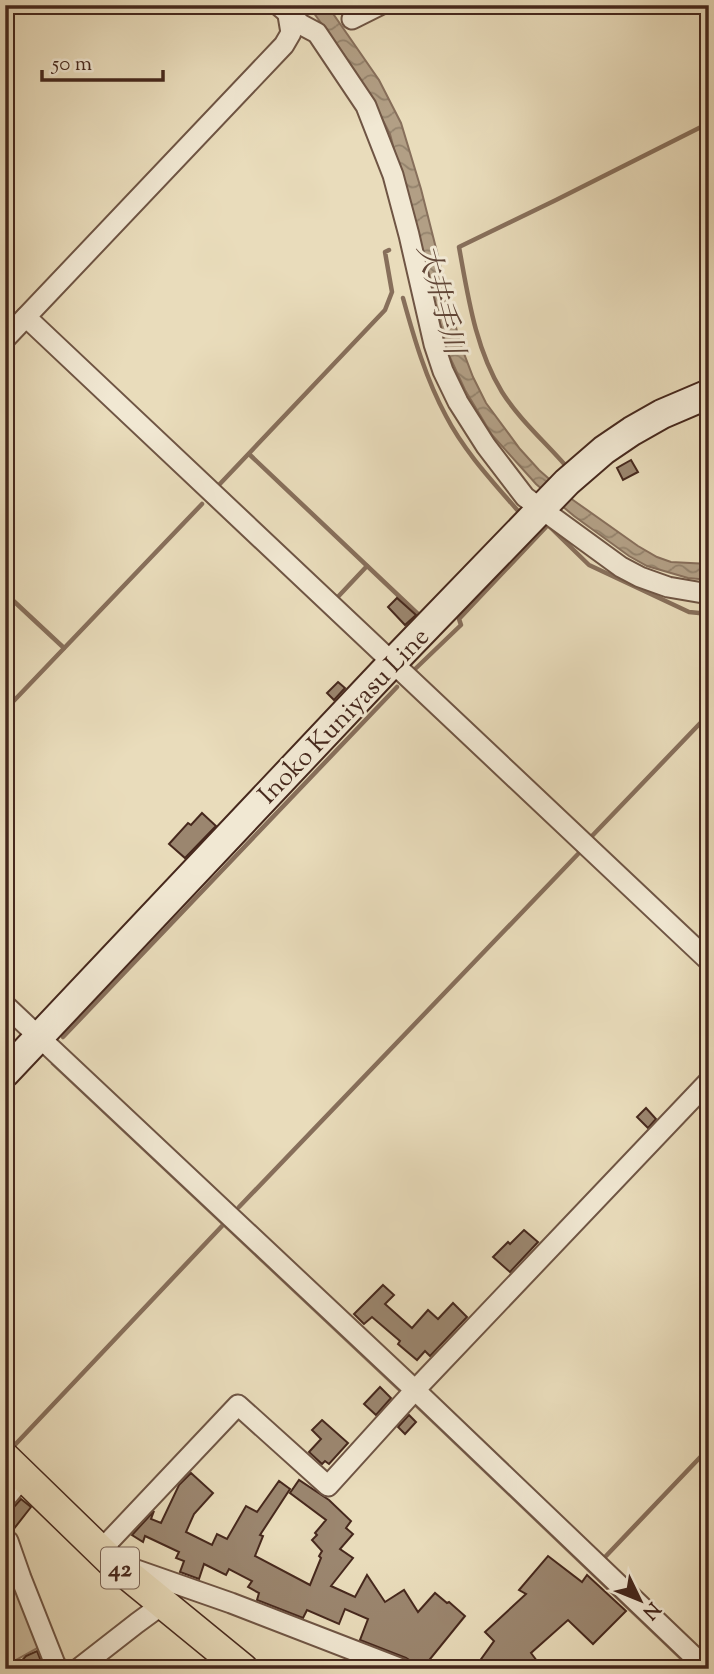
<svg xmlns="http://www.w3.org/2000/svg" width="714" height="1674" font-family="'Sorts Mill Goudy','Noto Serif JP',serif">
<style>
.park{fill:#cdbda0;stroke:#8a725e;stroke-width:2}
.water{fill:url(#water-waves);stroke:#876f5b;stroke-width:2}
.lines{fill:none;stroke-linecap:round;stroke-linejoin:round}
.stream{stroke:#876f5b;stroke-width:4.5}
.building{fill:#9b866f;stroke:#46281d;stroke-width:2}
.minor-casing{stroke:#6f5544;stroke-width:23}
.secondary-casing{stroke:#46281d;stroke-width:32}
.primary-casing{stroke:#46281d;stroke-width:33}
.minor{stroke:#f1e8d3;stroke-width:19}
.secondary{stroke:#f1e8d3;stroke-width:28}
.primary{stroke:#e9dcbb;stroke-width:30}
.labels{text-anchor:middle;stroke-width:6;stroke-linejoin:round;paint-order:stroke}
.shield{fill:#f1e8d3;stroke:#796254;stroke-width:2}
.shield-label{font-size:24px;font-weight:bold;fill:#46281d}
.street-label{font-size:26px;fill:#46281d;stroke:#f1e8d3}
.water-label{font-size:28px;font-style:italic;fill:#614637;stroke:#f1e8d3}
</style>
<defs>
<pattern id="water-waves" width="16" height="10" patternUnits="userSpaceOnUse" patternTransform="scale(1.75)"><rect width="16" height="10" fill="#b29f85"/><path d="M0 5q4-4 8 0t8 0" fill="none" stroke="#93826c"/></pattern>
</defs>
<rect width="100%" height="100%" fill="#e9dcbb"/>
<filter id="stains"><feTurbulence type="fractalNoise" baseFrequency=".00286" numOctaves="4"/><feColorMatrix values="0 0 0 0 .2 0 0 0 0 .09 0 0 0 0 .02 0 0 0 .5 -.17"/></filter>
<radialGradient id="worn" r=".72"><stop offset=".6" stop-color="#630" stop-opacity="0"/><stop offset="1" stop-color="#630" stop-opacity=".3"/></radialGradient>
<polygon class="park" points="14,1568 43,1645 14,1661 19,1669 5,1669 5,1575"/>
<g class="water">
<polygon points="308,5 327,5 379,80 401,123 421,189 460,343 473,377 486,403 520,449 539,470 573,500 638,546 657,557 671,562 709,564 709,580 688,578 647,566 629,556 574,516 536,484 492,435 465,390 448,353 390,134 371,97 345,56"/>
<polygon points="55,1061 698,1669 691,1669 424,1414 52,1064"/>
</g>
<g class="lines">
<g class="stream">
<path d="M 403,298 C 414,338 426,379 446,416 C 464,451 493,482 519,512"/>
<polyline points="249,454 419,615"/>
<path d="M 566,466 C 545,442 519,419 502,392 C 475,348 468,296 459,247 L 556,200 L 709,123"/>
<polyline points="217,487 385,310 392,292 385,252 389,250"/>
<polyline points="548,525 589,565 689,612 709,614"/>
<polyline points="5,593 64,648"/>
<polyline points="334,601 367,566"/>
<polyline points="413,671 461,625 459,619 546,527"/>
<polyline points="5,710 202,504"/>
<polyline points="592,836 709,714"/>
<polyline points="63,1037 397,687"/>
<polyline points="239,1207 578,854"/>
<polyline points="11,1449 222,1226"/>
<polyline points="606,1556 709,1448"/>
</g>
</g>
<g class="building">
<polygon points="631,460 638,472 623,480 617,468"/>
<polygon points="397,598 416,615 405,625 388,607"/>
<polygon points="338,682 345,688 334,700 327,693"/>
<polygon points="202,813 216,826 185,858 169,844 188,823 191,825"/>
<polygon points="646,1108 656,1119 648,1128 637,1117"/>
<polygon points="524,1230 538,1242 510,1272 493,1257 508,1242 510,1244"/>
<polygon points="383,1285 394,1295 385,1304 412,1328 428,1310 438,1319 453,1303 467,1317 430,1356 425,1351 417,1360 398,1344 400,1341 372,1317 364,1324 354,1314"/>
<polygon points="380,1387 391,1398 376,1415 364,1404"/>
<polygon points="409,1415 416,1422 405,1434 398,1427"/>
<polygon points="322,1420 348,1443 329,1464 325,1461 322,1464 309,1452 321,1439 312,1430"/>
<polygon points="191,1473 213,1493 194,1514 186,1532 212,1545 217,1534 227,1539 246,1506 257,1512 279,1481 290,1489 260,1535 263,1536 255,1556 310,1585 321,1558 319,1556 322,1551 312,1540 317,1535 315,1533 326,1520 290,1493 299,1480 329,1500 351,1521 346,1528 353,1534 340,1549 353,1558 331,1586 355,1597 367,1575 385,1602 404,1590 418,1612 435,1593 447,1603 449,1602 465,1616 422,1669 414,1669 412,1662 406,1658 360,1640 368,1619 345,1609 339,1624 307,1610 303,1618 257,1600 259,1593 248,1587 252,1581 229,1569 226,1575 204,1564 199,1579 180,1572 184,1561 176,1558 179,1552 145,1536 143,1542 132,1535 154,1511 151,1519 161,1523 179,1485"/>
<polygon points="21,1499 31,1507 13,1530 5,1525 5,1511 14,1507"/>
<polygon points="548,1556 582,1582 587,1575 626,1611 593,1644 568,1620 531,1653 543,1669 474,1669 494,1641 485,1632 526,1594 519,1590"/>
<polygon points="37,1651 44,1669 14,1669 26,1656"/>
</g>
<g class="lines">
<defs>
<g id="minor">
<polyline points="278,5 302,25 317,33 366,106 393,175 409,235 434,344 443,371 458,402 486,446 525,497 621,567 640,577 668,587 709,594"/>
<polyline points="352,19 380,5"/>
<polyline points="26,317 709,961"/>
<polyline points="5,339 284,45 291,33 288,15"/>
<polyline points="5,1005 415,1390 707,1669"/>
<polyline points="5,1499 24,1476"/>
<polyline points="5,1539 8,1541 21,1578 55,1664 59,1669"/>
<polyline points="100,1551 238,1405 328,1486 415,1390 709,1081"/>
<polyline points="128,1567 231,1603 402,1669"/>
<polyline points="78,1669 137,1623 163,1604"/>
</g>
<polyline id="secondary" points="5,1073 392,663 567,482 604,450 632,431 662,414 709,394"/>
<polyline id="primary" points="5,1458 111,1561 243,1669"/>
</defs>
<use href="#minor" class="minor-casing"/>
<use href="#secondary" class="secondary-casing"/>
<use href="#primary" class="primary-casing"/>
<use href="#minor" class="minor"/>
<use href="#secondary" class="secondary"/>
<use href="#primary" class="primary"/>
</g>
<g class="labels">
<rect class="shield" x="101" y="1547.5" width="38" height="41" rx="5"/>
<g class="shield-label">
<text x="120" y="1576">42</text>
</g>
<g class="street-label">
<text transform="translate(343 715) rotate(-46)" y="9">Inoko Kuniyasu Line</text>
</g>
<g class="water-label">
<text transform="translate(442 299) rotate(75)" y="10">大井手川</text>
</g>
</g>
<rect width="714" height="1674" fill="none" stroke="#e9dcbb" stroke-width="28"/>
<rect x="7" y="7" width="700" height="1660" fill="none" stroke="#46281d" stroke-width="3.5"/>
<rect x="14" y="14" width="686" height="1646" fill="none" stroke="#46281d" stroke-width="2"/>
<g transform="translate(640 1600) rotate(133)" stroke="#f1e8d3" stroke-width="5" paint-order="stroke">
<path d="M0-5L12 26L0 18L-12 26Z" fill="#46281d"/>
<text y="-10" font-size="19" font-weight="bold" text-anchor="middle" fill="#46281d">N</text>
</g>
<path d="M42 70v10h121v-10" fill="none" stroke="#46281d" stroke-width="3.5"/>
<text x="52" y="70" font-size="21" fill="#46281d" stroke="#f1e8d3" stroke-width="5" paint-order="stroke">50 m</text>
<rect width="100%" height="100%" filter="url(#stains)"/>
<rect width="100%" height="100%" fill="url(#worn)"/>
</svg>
